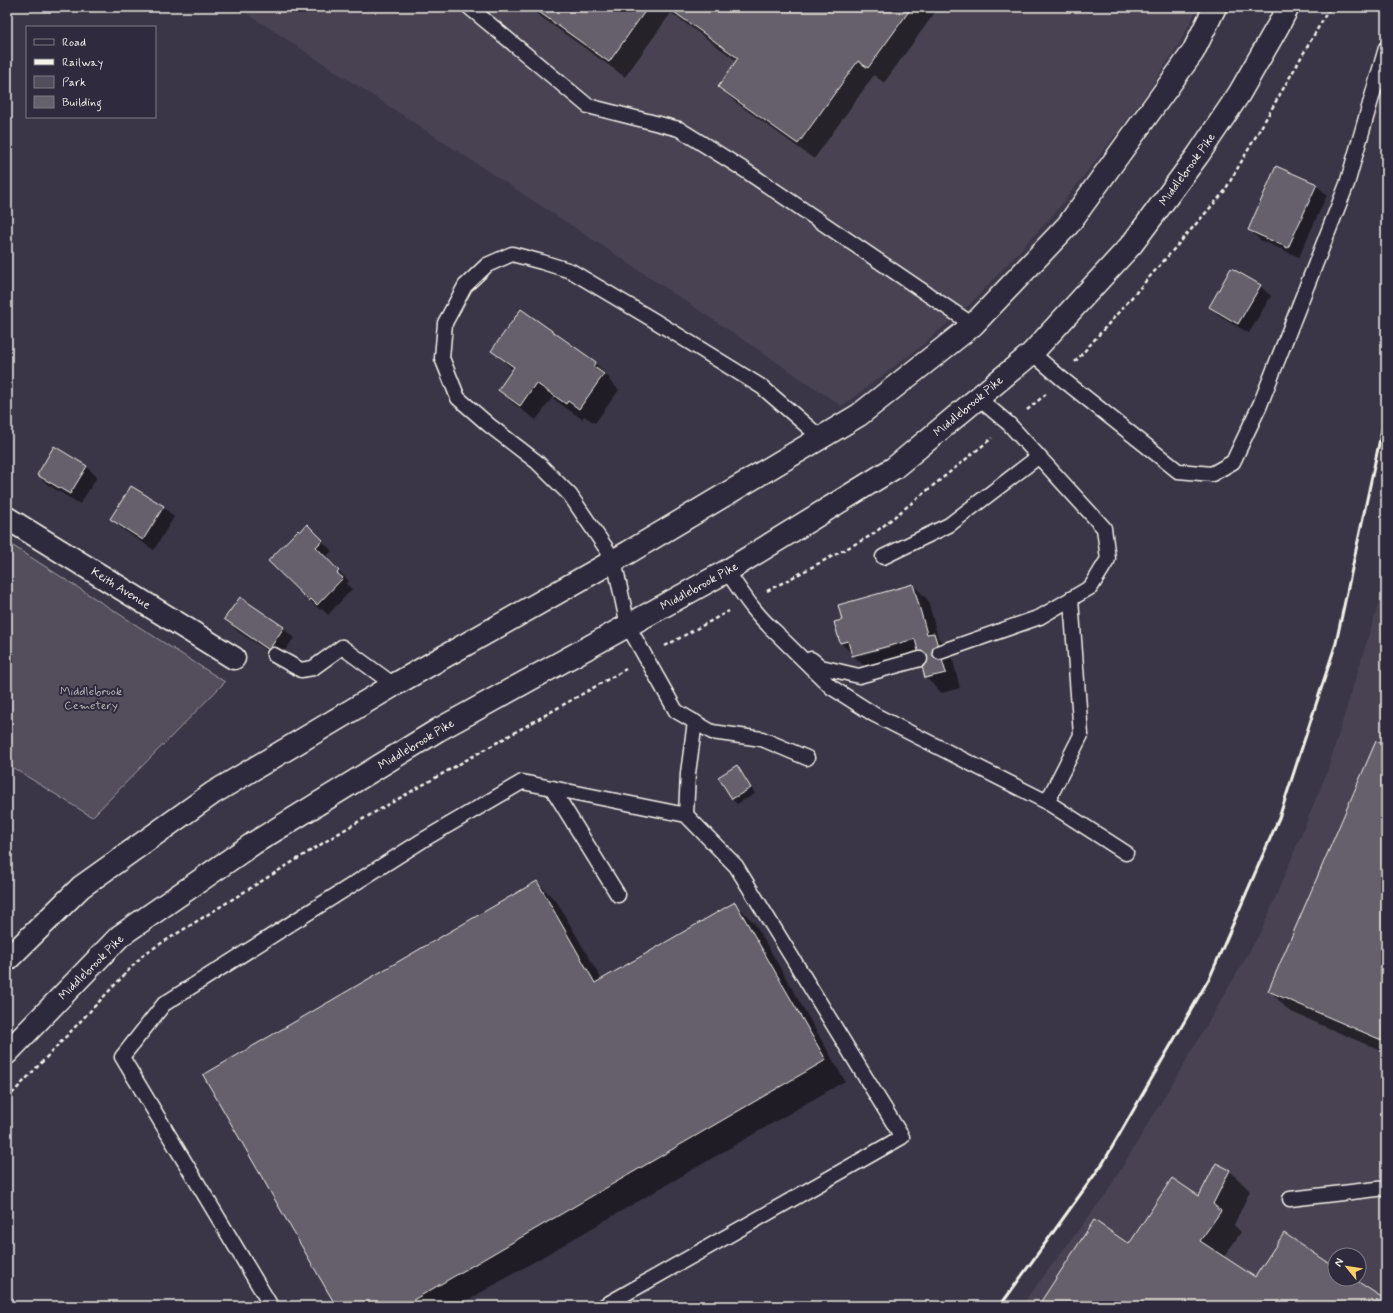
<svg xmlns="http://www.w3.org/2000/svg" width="1393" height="1313" font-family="Mynerve,sans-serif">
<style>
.built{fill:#484352;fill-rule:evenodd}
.green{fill:#534e5c;stroke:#a4a0a2}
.shadow{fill:#0007;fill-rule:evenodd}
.building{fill:#65616c;stroke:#f4f1e8}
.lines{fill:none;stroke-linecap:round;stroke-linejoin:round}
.service-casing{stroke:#f4f1e8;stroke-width:17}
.minor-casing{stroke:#f4f1e8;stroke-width:25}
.secondary-casing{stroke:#f4f1e8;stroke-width:25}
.path{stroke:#f4f1e8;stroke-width:2.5;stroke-dasharray:4 3;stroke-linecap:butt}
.service{stroke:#2f2a3d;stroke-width:14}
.minor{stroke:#2f2a3d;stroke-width:22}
.secondary{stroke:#2f2a3d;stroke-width:22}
.rail{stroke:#f4f1e8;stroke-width:3}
.labels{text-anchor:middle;stroke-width:4;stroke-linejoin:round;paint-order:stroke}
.street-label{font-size:12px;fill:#f4f1e8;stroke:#2f2a3d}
.park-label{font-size:12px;fill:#bcb8b7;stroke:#2f2a3d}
</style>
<rect width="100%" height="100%" fill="#3b3647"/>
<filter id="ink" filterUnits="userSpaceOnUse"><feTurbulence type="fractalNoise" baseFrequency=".025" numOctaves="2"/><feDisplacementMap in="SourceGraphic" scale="8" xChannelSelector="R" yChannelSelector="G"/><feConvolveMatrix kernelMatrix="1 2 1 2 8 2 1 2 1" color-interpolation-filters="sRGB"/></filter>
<g filter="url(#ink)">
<g class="built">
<polygon points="237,7 1198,7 1178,46 1141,101 1098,158 1053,215 972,302 921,346 842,406 615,254"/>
<path d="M 1386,579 L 1386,1306 L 1021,1306 L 1106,1194 L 1187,1059 L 1262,930 L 1327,772 ZM 1335,1255 L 1359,1255 L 1359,1279 L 1335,1279 Z"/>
</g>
<polygon class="green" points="7,542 225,682 92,817 7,764"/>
<g class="shadow">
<polygon points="527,7 939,7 884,83 874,75 814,159 735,102 719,87 737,61 671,13 625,77"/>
<polygon points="1316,185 1327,195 1299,257 1260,240 1249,230"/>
<polygon points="1260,286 1271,296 1249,333 1220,317 1210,306"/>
<polygon points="493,351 595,363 610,379 609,380 619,390 595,423 584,416 582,419 552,398 536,420 515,405 499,390 513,370"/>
<polygon points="86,466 97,477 80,504 48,485 38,475"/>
<polygon points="131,487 164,507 174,517 154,550 122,529 111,519"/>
<polygon points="307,526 332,551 325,558 349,581 346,584 352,589 328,615 322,609 320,610 280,571 300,533"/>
<path d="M 913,585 L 928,600 L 938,638 L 950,649 L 960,688 L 942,693 L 926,678 L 920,657 L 869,671 L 841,643 L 843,620 ZM 919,637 L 920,639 L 861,655 L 859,653 Z"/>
<polygon points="226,619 283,628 294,638 279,659 236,630"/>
<polygon points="1386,746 1386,1053 1289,1011 1269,990"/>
<polygon points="737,767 742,772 755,794 737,804 732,799"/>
<polygon points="537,882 557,902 602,980 735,903 755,924 845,1081 458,1306 337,1306"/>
<polygon points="1216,1164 1230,1171 1250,1191 1234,1225 1241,1232 1224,1257 1256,1278 1335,1268 1335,1279 1352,1279 1386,1301 1386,1306 1039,1306 1199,1198"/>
</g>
<g class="building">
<polygon points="532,7 648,7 609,62"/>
<polygon points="667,7 912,7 868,68 858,61 798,144 718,87 738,58"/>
<polygon points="1276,166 1317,184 1288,248 1248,230"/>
<polygon points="1231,268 1261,285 1238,324 1209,307"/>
<polygon points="521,309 596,362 593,366 604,374 579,409 568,401 566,404 536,383 520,406 498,390 514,367 491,351"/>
<polygon points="54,446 87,466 70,494 37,475"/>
<polygon points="131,486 164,506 143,540 110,519"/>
<polygon points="307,524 323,540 316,547 339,571 337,573 343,578 317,605 311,599 309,601 268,561 298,530 300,532"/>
<polygon points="913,584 927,634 934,633 946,673 925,678 915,639 852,656 848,641 840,643 834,622 842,620 838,605"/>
<polygon points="240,597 284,627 269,650 224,619"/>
<polygon points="1376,741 1386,745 1386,1042 1268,991"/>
<polygon points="737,765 751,788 732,799 718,777"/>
<polygon points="537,881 595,983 735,902 826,1060 403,1306 336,1306 203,1075"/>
<polygon points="1216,1163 1230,1170 1213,1204 1221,1211 1200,1241 1255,1277 1284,1233 1335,1267 1335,1279 1354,1279 1386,1300 1386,1306 1038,1306 1094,1220 1129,1244 1172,1178 1199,1196"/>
</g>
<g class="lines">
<defs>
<g id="service">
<polyline points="469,7 588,106 679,129 743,169 973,325"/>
<polyline points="1032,353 1061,378 1178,471 1212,474 1233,462 1260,405 1347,184 1386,48"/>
<polyline points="883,557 949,525 1038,457"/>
<path d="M 727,571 C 742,593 756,616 777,633"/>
<polyline points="770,627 831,687 875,715 1047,802 1126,853"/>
<polyline points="940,652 1040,617 1091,587 1108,559 1104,528 1009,424 978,398"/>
<polyline points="274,655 301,670 313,668 342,647 394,685"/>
<polyline points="811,659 821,667 859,676 920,659"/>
<polyline points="807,758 762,739 712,732 676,711 628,626 614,560 570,495 537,462 489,425 458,398 442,358 445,323 465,286 487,265 512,254 542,262 571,271 655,321 762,387 821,438"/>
<polyline points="552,788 618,895"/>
<polyline points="1047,802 1081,735 1071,599"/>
<polyline points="686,815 688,773 695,722"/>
<polyline points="1290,1199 1386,1188"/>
<polyline points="271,1306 122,1057 164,1004 423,840 522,782 686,815 736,866 902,1137 604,1306"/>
</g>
<polyline id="minor" points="7,518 234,658"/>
<g id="secondary">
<polyline points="7,960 81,887 213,793 394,685 629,552 859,415 973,325 1068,225 1193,52 1215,7"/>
<polyline points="7,1053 120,936 254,843 438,730 727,571 894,468 1032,353 1132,244 1198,155 1239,94 1278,26 1288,7"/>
</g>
</defs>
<use href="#service" class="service-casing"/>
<use href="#minor" class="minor-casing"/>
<use href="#secondary" class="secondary-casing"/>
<g class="path">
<polyline points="1075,362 1224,192 1330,7"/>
<polyline points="1027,410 1046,394"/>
<polyline points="767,591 872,535 992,438"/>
<polyline points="665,646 729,611"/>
<polyline points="7,1099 144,954 349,827 626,669"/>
</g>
<use href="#service" class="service"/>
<use href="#minor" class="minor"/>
<use href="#secondary" class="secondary"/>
<polyline class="rail" points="1000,1306 1103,1163 1210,977 1279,818 1336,643 1386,411"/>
</g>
</g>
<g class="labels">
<g class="street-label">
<text transform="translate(1187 169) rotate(-54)" y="4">Middlebrook Pike</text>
<text transform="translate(968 406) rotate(-40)" y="4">Middlebrook Pike</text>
<text transform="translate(699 586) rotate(-29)" y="4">Middlebrook Pike</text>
<text transform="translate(121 588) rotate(32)" y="4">Keith Avenue</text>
<text transform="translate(416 744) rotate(-31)" y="4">Middlebrook Pike</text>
<text transform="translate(91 967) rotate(-45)" y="4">Middlebrook Pike</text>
</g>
<g class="park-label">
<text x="91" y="695">Middlebrook<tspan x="91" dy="14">Cemetery</tspan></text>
</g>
</g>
<rect width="1393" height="1313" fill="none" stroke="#2f2a3d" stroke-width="24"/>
<rect x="12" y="12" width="1369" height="1289" fill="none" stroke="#f4f1e8" stroke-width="1.5" filter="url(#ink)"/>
<rect x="26" y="26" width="130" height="92" fill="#2f2a3d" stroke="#7e7a81"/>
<rect x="34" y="39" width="20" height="6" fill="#2f2a3d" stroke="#7e7a81"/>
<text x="62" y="46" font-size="12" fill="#f4f1e8">Road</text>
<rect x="34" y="59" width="20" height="6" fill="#f4f1e8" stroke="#7e7a81"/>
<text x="62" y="66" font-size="12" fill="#f4f1e8">Railway</text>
<rect x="34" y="76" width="20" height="12" fill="#534e5c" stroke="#7e7a81"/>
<text x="62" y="86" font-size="12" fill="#f4f1e8">Park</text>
<rect x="34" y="96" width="20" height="12" fill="#65616c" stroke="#7e7a81"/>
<text x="62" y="106" font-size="12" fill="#f4f1e8">Building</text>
<g transform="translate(1347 1267) rotate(300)"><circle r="19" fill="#2f2a3d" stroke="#7e7a81"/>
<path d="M0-3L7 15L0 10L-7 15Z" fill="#ffd166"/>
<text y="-6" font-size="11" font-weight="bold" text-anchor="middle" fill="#f4f1e8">N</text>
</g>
</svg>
